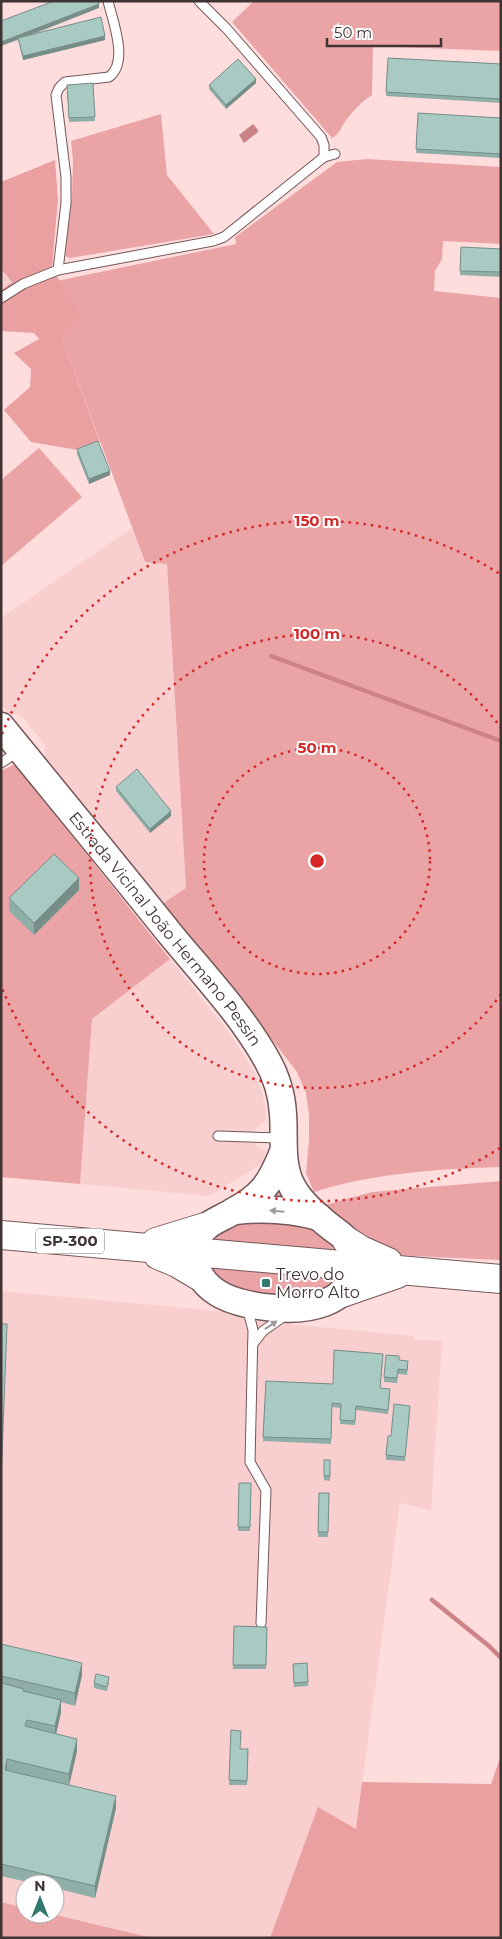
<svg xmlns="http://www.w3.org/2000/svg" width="502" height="1939" font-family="Montserrat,sans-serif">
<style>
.built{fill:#f9cecf}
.green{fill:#eba4a6}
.forest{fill:#ea9fa1}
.water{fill:#cc8386}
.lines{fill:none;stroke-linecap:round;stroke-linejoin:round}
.stream{stroke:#cc8386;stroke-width:4.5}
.service-casing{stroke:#745758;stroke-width:11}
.secondary-casing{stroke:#745758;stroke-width:29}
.primary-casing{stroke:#745758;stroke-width:30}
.service{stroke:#fff;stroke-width:9}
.secondary{stroke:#fff;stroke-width:26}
.primary{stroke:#fff;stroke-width:28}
.wall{fill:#90aea8}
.shaded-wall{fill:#768d88}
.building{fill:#a8cac3;stroke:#768d88}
.oneway{fill:#a09999}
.ring{fill:none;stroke:#d62828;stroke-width:2.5;stroke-dasharray:2.5 5}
.poi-dot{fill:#33786d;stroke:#fff;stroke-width:2}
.labels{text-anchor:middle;stroke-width:4;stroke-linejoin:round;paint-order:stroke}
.shield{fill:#fff;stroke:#797070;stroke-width:1}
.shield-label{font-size:15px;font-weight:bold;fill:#403333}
.street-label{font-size:16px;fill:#403333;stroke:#fff}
.poi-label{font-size:16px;fill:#403333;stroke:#fff;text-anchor:start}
.centre{fill:#d62828;stroke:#fff;stroke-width:2.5}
.ring-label{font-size:15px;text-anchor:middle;font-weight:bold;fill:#d62828;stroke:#fff;stroke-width:4;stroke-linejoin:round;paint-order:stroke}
</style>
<rect width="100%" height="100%" fill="#fdd"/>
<g class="built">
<polygon points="1,269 12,282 1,289"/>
<polygon points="132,528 144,562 167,564 186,888 162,904 44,757 45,745 21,715 8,713 1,705 1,618"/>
<polygon points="170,959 230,1034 254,1071 263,1096 266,1111 266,1121 255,1129 255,1145 265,1151 264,1162 210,1196 80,1184 92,1019"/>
<polygon points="1,1291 241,1313 246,1320 414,1336 414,1340 442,1341 431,1510 400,1503 356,1829 318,1808 270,1938 152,1938 52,1914 55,1914 55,1884 25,1884 25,1908 1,1902"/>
</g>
<g class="green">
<path d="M 254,1 L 501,1 L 501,51 L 373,46 L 372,95 C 361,102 352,112 344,123 C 340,130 339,134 332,138 L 232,22 Z"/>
<polygon points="161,114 167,175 214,234 70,258 65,256 72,196 73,161 71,141"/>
<path d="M 367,159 L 501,167 L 501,244 L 443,241 L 442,259 L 435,271 L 434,291 L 501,298 L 501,1167 C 439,1169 374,1173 314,1192 L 306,1173 L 309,1140 L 309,1114 L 306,1093 L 297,1072 L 240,998 L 162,904 L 186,888 L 167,564 L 145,562 L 61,336 L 32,286 L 236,244 L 235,237 L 337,162 Z"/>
<polygon points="39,448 82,497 1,566 1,480"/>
<polygon points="15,764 170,959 92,1019 80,1184 1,1177 1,771"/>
<polygon points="501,1181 501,1260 391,1255 314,1208 372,1192"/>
<polygon points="275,1182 342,1243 339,1287 288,1305 208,1279 212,1229"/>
<polygon points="1,1902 25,1908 25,1914 52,1914 152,1938 1,1938"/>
</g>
<g class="forest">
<polygon points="55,160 58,199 52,268 80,317 61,336 100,442 78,450 31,442 4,410 30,387 31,369 14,353 39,339 34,333 1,331 1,290 12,282 1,269 1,182"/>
<polygon points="501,1755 501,1938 270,1938 318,1807 356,1829 362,1782 491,1784"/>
</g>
<polygon class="water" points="253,124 258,130 258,132 244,143 239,135"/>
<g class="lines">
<g class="stream">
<polyline points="271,656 501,741"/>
<polyline points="432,1600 489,1646 501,1658"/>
</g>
<defs>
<g id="service">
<polyline points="199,1 226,28 321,137 324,145 324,157"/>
<path d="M 58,270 L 66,203 L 66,177 L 56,95 L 59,88 L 65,82 L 109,77 C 129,62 113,22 108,1"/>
<polyline points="1,298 23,284 58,270 213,241 224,237 324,157 335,154"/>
<polyline points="1,763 19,751"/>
<polyline points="218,1136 281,1138"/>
<polyline points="247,1307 253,1330 250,1462 266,1490 261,1623"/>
<polyline points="253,1344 263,1331 286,1315"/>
</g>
<g id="secondary">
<path id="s1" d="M 1,726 C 58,796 115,865 171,935 C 204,975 242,1015 267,1060 C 276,1076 282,1095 283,1114 C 285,1139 280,1165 293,1188 C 302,1204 318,1217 332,1228 C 337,1232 344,1236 347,1241 C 352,1248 353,1258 353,1266 C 352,1305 305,1311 274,1308 C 240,1305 197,1296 194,1254 C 194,1245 198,1233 206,1227 C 213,1221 224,1217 232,1212 C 263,1195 270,1184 283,1152"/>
<path d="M 235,1211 C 262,1208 293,1210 319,1217"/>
</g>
<g id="primary">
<polyline points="1,1235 501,1279"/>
<polyline points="347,1241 361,1250 388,1262"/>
<polyline points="156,1242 205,1227"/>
<polyline points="158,1255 177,1263 199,1276"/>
<polyline points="342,1293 397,1274"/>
</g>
</defs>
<use href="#service" class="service-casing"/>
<use href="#secondary" class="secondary-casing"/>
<use href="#primary" class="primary-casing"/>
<use href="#service" class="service"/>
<use href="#secondary" class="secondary"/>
<use href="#primary" class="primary"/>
</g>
<g class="wall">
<polygon points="99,8 32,35 105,40 23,60 18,40 1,46"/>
<polygon points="388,58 501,64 501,103 386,96"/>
<polygon points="93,83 95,121 69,122 67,85"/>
<polygon points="256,83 226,109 209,89 209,85"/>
<polygon points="418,113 501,118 501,158 416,153"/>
<polygon points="461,247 501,249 501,277 460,275"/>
<polygon points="77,449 110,475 89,484 77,454"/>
<polygon points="116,787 171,816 150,833 116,791"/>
<polygon points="79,890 34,935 9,911 9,898"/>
<polygon points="383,1358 380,1388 390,1393 388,1414 356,1410 355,1425 340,1424 341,1408 332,1407 331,1444 263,1441 266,1381 333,1384"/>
<polygon points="399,1360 408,1365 407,1375 398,1374 397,1383 384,1382 384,1377"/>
<polygon points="410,1410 405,1461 386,1460 386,1455 391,1436"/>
<polygon points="324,1460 330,1460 330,1481 324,1480"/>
<polygon points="239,1483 251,1483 250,1531 238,1531"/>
<polygon points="319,1493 329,1493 328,1537 318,1537"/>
<polygon points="234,1626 267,1627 266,1669 233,1669"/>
<polygon points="1,1644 82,1675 75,1706 61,1702 61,1712 56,1734 77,1751 69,1785 116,1808 95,1898 55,1888 55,1884 36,1884 1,1876"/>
<polygon points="307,1663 308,1686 294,1687 293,1664"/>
<polygon points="109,1682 107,1691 94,1688 94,1683"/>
<polygon points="231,1730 240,1749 248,1749 247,1785 229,1785"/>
</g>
<g class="shaded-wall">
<polygon points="99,4 99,8 1,46 1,42"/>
<polygon points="105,36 105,40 23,60 23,56"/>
<polygon points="256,79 256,83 226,109 226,105"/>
<polygon points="110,471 110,475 89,484 89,479"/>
<polygon points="171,811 171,816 150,833 150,829"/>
<polygon points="79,878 79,890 34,935 34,923"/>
<polygon points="82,1663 82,1675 75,1706 75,1693"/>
<polygon points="61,1700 61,1712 55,1739 55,1726"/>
<polygon points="77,1739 77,1751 69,1786 69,1774"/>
<polygon points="7,1759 7,1771 5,1770"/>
<polygon points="116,1796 116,1808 95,1898 95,1886"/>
</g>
<g class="building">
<polygon points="54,1 98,1 99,4 1,42 1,21"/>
<polygon points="101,17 105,36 23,56 18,38"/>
<polygon points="388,58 501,64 501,99 386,92"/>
<polygon points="238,59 256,79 226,105 209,85"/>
<polygon points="93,83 95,117 69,118 67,85"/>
<polygon points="418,113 501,118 501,154 416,149"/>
<polygon points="461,247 501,249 501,272 460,271"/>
<polygon points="98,441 110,471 89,479 77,449"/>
<polygon points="137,769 171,811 150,829 116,787"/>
<polygon points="54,854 79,878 34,923 9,898"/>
<polygon points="1,1324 7,1324 1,1481"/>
<polygon points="334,1350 383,1354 380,1388 390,1389 388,1410 356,1406 355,1421 340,1420 341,1404 332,1403 331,1439 263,1437 266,1381 333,1384"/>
<polygon points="386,1355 399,1356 399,1360 408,1361 407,1370 398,1369 397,1378 384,1377"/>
<polygon points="394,1404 410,1406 405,1457 386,1455 388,1436 391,1436"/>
<rect x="324" y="1460" width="6" height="16"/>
<polygon points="239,1483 251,1483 250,1527 238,1527"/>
<polygon points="319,1493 329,1493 328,1532 318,1532"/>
<polygon points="234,1626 267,1627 266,1665 233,1665"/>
<polygon points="1,1644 82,1663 75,1693 1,1676"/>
<polygon points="307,1663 308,1682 294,1683 293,1664"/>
<polygon points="96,1674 109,1677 107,1687 94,1683"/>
<polygon points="1,1683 24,1689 23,1691 61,1700 55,1726 27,1720 25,1726 77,1739 69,1774 7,1759 5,1770 116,1796 95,1886 1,1864"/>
<polygon points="231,1730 241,1731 240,1749 248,1749 247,1781 229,1780"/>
</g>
<defs><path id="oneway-solid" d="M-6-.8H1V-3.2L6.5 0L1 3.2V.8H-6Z" transform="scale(1.25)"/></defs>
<g class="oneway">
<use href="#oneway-solid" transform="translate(277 1211) rotate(-175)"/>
<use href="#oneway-solid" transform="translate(271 1325) rotate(-34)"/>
</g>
<g class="ring">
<circle cx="317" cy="861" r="113"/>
<path d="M501 994A227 227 0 1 1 501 728"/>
<path d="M500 1148A340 340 0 0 1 2 988M2 734A340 340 0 0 1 500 574"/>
</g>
<rect class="poi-dot" x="261" y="1278" width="10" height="10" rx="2.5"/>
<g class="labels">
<rect class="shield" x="36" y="1228.5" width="68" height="25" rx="4"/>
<g class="shield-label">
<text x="70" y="1246">SP-300</text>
</g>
<g class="street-label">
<text dy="6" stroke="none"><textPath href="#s1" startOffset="261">Estrada Vicinal João Hermano Pessin</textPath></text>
</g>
<g class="poi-label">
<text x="276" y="1280">Trevo do<tspan x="276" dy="18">Morro Alto</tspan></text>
</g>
</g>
<circle cx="317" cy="861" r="8" class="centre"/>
<g class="ring-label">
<text x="317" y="526">150 m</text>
<text x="317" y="639">100 m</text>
<text x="317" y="753">50 m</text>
</g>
<rect width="502" height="1939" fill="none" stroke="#403333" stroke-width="5"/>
<g transform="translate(40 1899)"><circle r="24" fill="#ffffff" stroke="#b3adad"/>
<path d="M0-4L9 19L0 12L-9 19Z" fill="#33786d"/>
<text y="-8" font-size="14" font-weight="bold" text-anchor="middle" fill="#403333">N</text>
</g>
<path d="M327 38v8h114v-8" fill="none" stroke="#403333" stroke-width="2.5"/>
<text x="334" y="38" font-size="15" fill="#403333" stroke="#ffffff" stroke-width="4" paint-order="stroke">50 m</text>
</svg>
